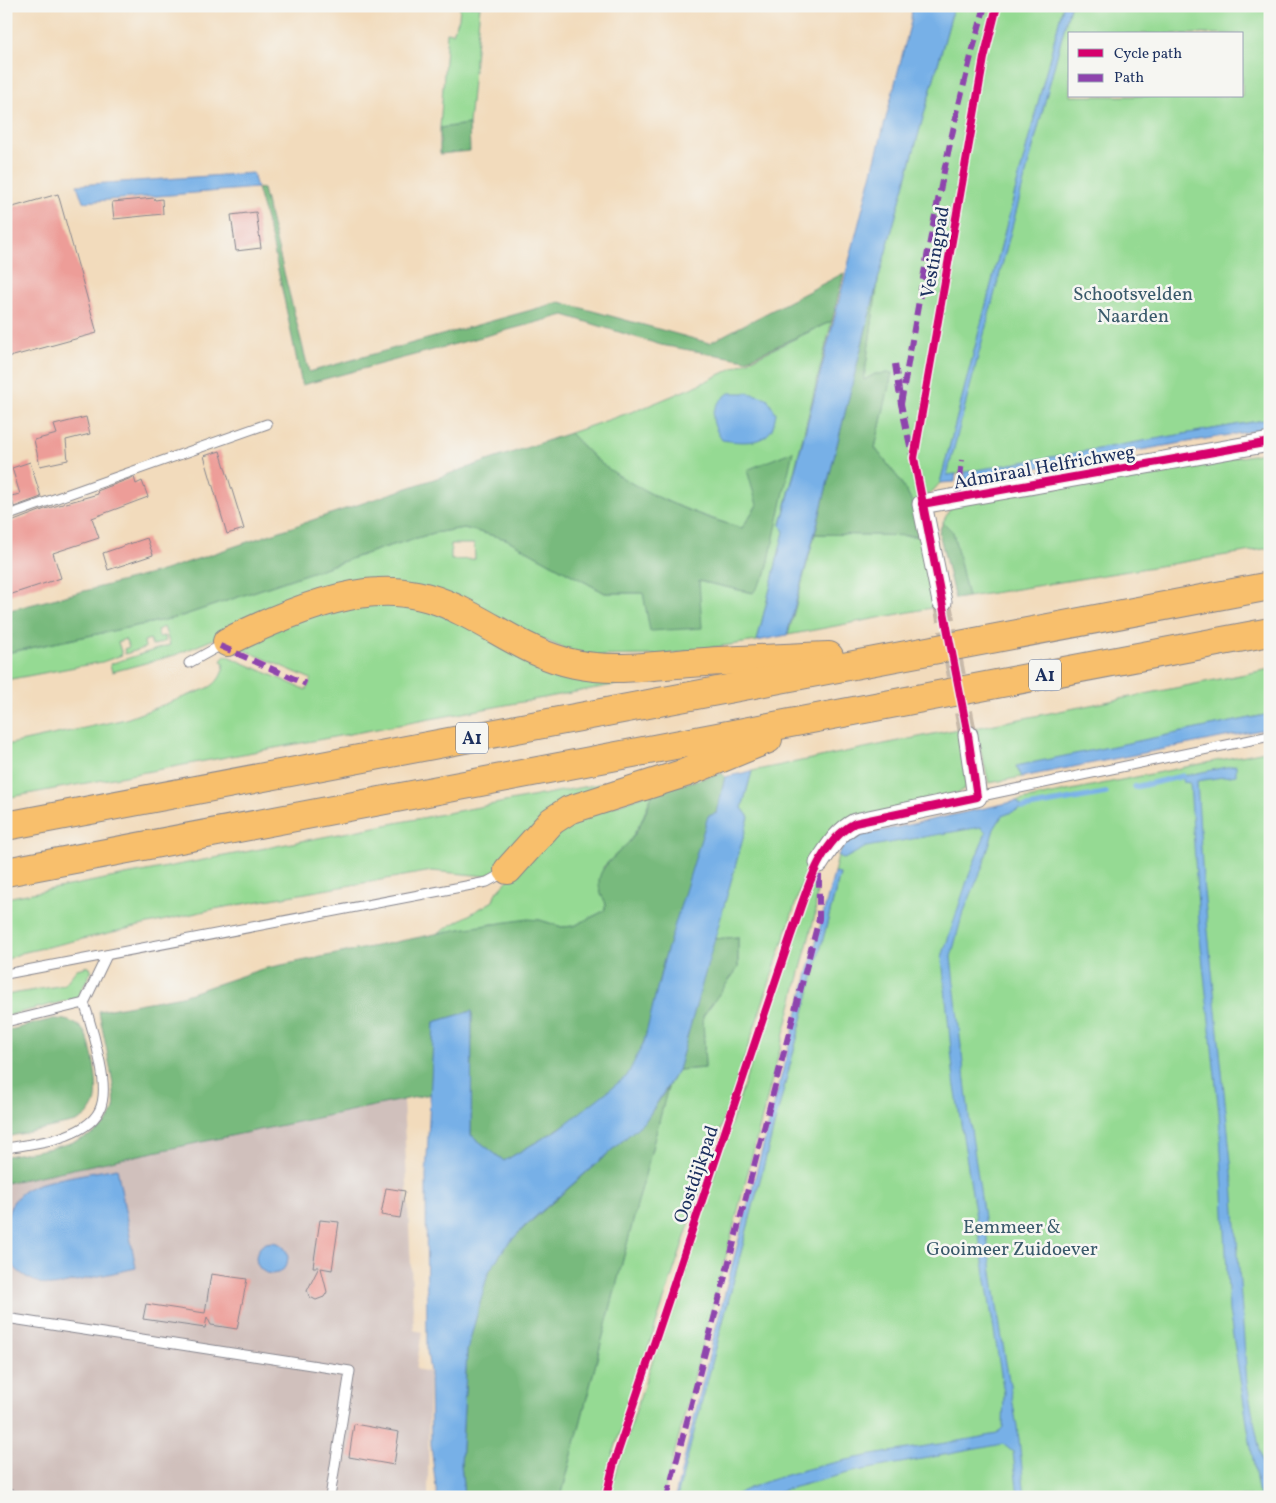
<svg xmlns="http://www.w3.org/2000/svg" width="1276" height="1503" font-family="Vollkorn,serif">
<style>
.industrial{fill:#d0c0bc}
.green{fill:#95da93;stroke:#588478;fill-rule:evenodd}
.forest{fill:#78ba7d;stroke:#4a746e}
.water{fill:#77b0e7;stroke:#4970a2}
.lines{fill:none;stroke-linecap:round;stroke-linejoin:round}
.stream{stroke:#77b0e7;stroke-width:5.5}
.building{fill:#ed9d98}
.minor-tunnel{stroke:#c7b9a9;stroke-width:19;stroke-dasharray:19 9;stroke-linecap:butt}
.service-casing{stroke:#86858d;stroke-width:11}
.minor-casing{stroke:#86858d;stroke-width:21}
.motorway-casing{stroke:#86858d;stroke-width:30}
.service{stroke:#fff;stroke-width:9}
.minor{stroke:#fff;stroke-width:19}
.motorway{stroke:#f8bf6c;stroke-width:28}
.quiet{stroke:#8e44ad;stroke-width:6;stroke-dasharray:12 6;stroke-linecap:butt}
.cycleway-casing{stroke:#f6f6f2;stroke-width:11}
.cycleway{stroke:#d6006c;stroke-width:8}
.labels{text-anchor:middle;stroke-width:5;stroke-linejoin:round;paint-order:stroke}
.shield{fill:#f6f6f2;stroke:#5d6b8a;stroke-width:1}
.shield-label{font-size:18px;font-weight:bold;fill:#1b2f5e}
.street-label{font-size:19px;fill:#1b2f5e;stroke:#f6f6f2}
.park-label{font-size:19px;fill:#3a5a6b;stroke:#f6f6f2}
</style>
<rect width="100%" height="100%" fill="#f6f6f2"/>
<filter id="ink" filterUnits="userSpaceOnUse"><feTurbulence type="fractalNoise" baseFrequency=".02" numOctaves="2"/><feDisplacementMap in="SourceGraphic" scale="10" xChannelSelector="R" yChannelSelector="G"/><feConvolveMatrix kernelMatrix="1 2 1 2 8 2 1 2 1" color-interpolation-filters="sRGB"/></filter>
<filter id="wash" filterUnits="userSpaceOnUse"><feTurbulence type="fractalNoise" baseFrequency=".0096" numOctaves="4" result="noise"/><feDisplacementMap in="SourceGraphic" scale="20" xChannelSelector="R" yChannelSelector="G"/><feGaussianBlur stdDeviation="1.12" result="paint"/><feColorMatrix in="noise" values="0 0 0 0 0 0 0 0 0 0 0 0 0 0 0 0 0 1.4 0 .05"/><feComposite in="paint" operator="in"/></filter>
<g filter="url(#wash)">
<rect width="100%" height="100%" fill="#f2dbbc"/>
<polygon class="industrial" points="403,1099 414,1330 422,1332 416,1369 429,1372 428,1497 6,1497 6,1183"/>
<g class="green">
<polygon points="460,6 480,6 469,124 440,128 447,32 453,33 459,18"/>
<polygon points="954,6 1063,6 940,483 916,509 899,479 875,448 892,373 875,374 864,380 878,280"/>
<path d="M 1070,6 L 1270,6 L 1270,419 L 946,476 ZM 1070,34 L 1242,34 L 1242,96 L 1070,96 Z"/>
<path d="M 832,321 L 781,524 L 784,532 L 757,641 L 661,655 L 582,656 L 424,589 L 219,637 L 175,655 L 112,672 L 110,664 L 170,645 L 164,627 L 157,630 L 159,637 L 164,636 L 166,641 L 152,646 L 150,639 L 144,641 L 145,648 L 125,654 L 124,649 L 129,647 L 125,639 L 118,642 L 122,655 L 102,662 L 6,680 L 6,653 L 179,617 L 383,548 L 434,533 L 464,528 L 506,539 L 605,593 L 643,593 L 699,581 L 752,593 L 766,574 L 792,451 L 742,528 C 694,514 644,495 603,465 C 591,456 581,444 570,433 L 643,408 L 698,385 ZM 451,544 L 474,544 L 475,559 L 451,560 Z"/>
<polygon points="1270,452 1270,548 968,597 953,532 943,522 952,505"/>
<polygon points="815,534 922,536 936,607 788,635"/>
<path d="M 402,599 L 497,639 L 683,672 L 6,798 L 6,745 L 126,719 L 208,688 C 218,683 223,674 224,663 L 221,661 L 225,655 L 306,690 L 311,679 L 235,646 L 299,618 Z"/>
<polygon points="1270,669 1270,714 1016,767 1022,777 989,783 975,728"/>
<polygon points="958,729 967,786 953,798 873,814 813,861 803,881 611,1460 601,1497 561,1497 668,1087 678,1070 705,1068 703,1016 738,968 738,937 714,939 749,817 742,808 752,771"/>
<polygon points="1270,750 1270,1497 677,1497 840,874 834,873 838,855 843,859 851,842 1017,801"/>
<polygon points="640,776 571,802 495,872 485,876 432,871 214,909 21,953 6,960 6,898"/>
<polygon points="653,792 641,822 629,842 603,867 606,904 604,911 574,926 562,927 540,920 492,924 436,934 493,901 495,894 557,827"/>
<polygon points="814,882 817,890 815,915 663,1497 609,1497 617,1467 798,922 807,893"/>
<polygon points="88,966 92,970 77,998 6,1016 6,995 64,985 77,969"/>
</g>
<g class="forest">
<polygon points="469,124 470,151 440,154 440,128"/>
<polygon points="257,188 263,189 309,372 560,302 709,343 844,273 832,321 746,360 661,345 564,315 302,385 272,241"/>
<polygon points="878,280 864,380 875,374 892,373 875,448 899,479 916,509 922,536 815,534"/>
<path d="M 570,433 C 581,444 591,456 603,465 C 644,494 694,515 742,528 L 757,505 L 747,470 L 793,451 L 766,574 L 753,593 L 699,581 L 702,628 L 650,631 L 643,593 L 605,593 L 506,539 L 464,528 L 434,533 L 383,548 L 179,617 L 6,653 L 6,611 L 159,572 Z"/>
<polygon points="943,522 953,532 968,597 955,599 939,532"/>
<path d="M 722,773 L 725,777 C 712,840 683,898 664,960 C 655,990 647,1056 625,1078 C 594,1110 543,1138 504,1161 L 471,1135 L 472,1011 L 434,1022 L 431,1094 L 6,1183 L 6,1156 C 37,1150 104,1145 114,1109 C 118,1095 102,1030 99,1011 L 182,996 L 262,969 L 460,929 L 528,919 L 540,920 L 562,927 L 574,926 L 604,911 L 606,904 C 587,872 610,863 629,842 C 641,827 647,809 653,792 Z"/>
<polygon points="738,937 738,968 703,1016 705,1068 678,1070 714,939"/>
<path d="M 53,1019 C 64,1019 74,1021 82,1029 C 92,1039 100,1089 95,1103 C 92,1112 85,1118 76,1122 L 6,1137 L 6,1031 Z"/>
<polygon points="668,1087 561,1497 464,1497 461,1464 467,1351 488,1273 505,1247 527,1225 646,1120"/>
</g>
<g class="water">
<polygon points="912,6 954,6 878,280 819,517 787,635 757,641 784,532 781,525 911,21"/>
<polygon points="1063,6 1070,6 947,475 956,474 955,482 940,483"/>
<polygon points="253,173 257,188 83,202 77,185"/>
<path d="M 729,393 L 749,393 L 767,398 L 776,413 C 775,417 774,425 772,429 C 762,446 738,442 722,440 C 709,420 709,408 729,393 Z"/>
<polygon points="1270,419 1270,428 965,480 965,472"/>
<polygon points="1270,714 1270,729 1266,729 1022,777 1016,766"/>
<polygon points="1236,765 1236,775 1197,781 1203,881 1233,1182 1247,1384 1261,1457 1267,1497 1259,1497 1229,1311 1219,1113 1200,937 1190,783 1183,782 1183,776"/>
<polygon points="752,771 742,808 749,817 678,1070 646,1120 526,1225 505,1247 488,1273 467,1351 461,1464 464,1497 437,1497 431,1445 430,1372 427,1351 426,1176 434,1022 472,1011 471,1135 504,1161 559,1129 627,1076 644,1042 664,960 708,816 717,813 725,777"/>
<path d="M 1017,801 L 1023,808 L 1002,816 L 994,829 L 983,866 L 962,916 L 951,957 L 969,1116 L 1001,1333 L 1019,1439 L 1025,1497 L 1018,1497 L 1013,1452 L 1003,1444 L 852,1472 L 757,1497 L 730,1497 C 804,1460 905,1451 987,1436 L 997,1434 L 1003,1427 L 1004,1393 L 954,1080 L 942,957 L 968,878 L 986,832 L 981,827 L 866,847 L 844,859 L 838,855 L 849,838 Z"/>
<polygon points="834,873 840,874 677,1497 675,1497 714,1335"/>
<path d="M 117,1168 L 136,1268 L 53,1286 C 35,1284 9,1271 6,1251 C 5,1244 6,1238 6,1231 C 6,1212 11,1200 27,1189 C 41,1180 98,1172 117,1168 Z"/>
<circle cx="272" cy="1258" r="16"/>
</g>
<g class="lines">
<g class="stream">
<polyline points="1135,787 1183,776"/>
<polyline points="1023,808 1106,793"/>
</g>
</g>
<g id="blocks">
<g class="building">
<polygon points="58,194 97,333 6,358 6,209"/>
<polygon points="154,198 155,200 162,199 163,214 114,219 112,202"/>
<polygon points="256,212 261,248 236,251 231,215"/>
<polygon points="86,417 90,434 66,440 68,460 40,466 34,440 57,434 54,425"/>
<polygon points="220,451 244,529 227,534 204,456"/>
<polygon points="30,462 41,497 14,507 11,496 20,494 12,468"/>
<polygon points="134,477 136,484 142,481 148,497 92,518 99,538 53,553 61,578 6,596 6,524 45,509 98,494 97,491"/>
<polygon points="147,538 153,555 108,570 103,553"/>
<polygon points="386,1188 405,1191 400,1218 381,1215"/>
<polygon points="320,1220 339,1222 332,1270 321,1268 327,1292 324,1297 316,1300 310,1297 307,1291 319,1267 313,1267"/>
<polygon points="211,1274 247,1279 237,1329 211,1325 207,1317 205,1328 143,1319 146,1304 205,1313"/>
<polygon points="354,1424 399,1432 394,1465 349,1457"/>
</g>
</g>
</g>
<g filter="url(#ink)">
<use href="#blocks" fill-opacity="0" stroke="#86858d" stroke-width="1"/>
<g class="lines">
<polyline class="minor-tunnel" points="942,602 968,735"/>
<defs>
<g id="service">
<polyline points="6,516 267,424"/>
<polyline points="189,663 225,643"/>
<polyline points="977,797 1270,736"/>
<polyline points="6,974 487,882 507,871"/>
<polyline points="6,1022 84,1003"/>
<path d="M 6,1148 C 24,1145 42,1143 59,1138 C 103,1124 109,1104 100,1062 C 96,1042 91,1023 84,1003 L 107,955"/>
<polyline points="6,1318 350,1371 330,1497"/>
<polyline points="6,1494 21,1497"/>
</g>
<g id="minor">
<polyline points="942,602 922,504 1270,442"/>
<path d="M 819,863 C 830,847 837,833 855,823 L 977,797 L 968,735"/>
</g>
<g id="motorway">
<path d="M 227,642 C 269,621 332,594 378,592 C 403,590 433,597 455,608 C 496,627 530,655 575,664 C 612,672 652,666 689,663 C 735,660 782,658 829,656"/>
<polyline points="6,826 1270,586"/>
<polyline points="508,870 552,821 569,810 685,773 768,739"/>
<polyline points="6,872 1270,632"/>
</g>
</defs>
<use href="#service" class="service-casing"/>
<use href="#minor" class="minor-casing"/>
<use href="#motorway" class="motorway-casing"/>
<use href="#service" class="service"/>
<use href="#minor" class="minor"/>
<use href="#motorway" class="motorway"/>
<g class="quiet">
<polyline points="895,364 901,404 912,455"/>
<path d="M 901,404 C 924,270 947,136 985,6"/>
<polyline points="958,497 962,460"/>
<polyline points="220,646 306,684"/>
<polyline points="667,1497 819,919 819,868"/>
</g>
<defs>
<g id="cycleway">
<polyline points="922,504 1270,442"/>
<path d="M 606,1497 L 614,1463 L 791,935 C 805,897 817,843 855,823 L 977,797 L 968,735 L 914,458 L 984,58 L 997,6"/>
</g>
</defs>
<use href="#cycleway" class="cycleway-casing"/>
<use href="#cycleway" class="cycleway"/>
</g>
</g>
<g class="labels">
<g class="shield">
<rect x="1029" y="659.5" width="32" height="31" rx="4"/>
<rect x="456" y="722.5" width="32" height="31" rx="4"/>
</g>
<g class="shield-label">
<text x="1045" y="681">A1</text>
<text x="472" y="744">A1</text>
</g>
<g class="street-label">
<text transform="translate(934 252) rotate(-80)" y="7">Vestingpad</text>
<text transform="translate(1044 466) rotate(-10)" y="7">Admiraal Helfrichweg</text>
<text transform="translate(695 1174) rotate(-71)" y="7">Oostdijkpad</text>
</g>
<g class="park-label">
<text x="1133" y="300">Schootsvelden<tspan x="1133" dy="22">Naarden</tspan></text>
<text x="1012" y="1233">Eemmeer &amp;<tspan x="1012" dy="22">Gooimeer Zuidoever</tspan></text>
</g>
</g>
<rect width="1276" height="1503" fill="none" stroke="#f6f6f2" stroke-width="25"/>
<rect x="1068" y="32" width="175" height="65" fill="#f6f6f2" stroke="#9ea6b7"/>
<rect x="1078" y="49" width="25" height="8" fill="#d6006c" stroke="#9ea6b7"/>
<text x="1114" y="58" font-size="15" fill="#1b2f5e">Cycle path</text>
<rect x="1078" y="74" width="25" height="8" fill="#8e44ad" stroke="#9ea6b7"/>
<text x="1114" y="82" font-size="15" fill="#1b2f5e">Path</text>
</svg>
